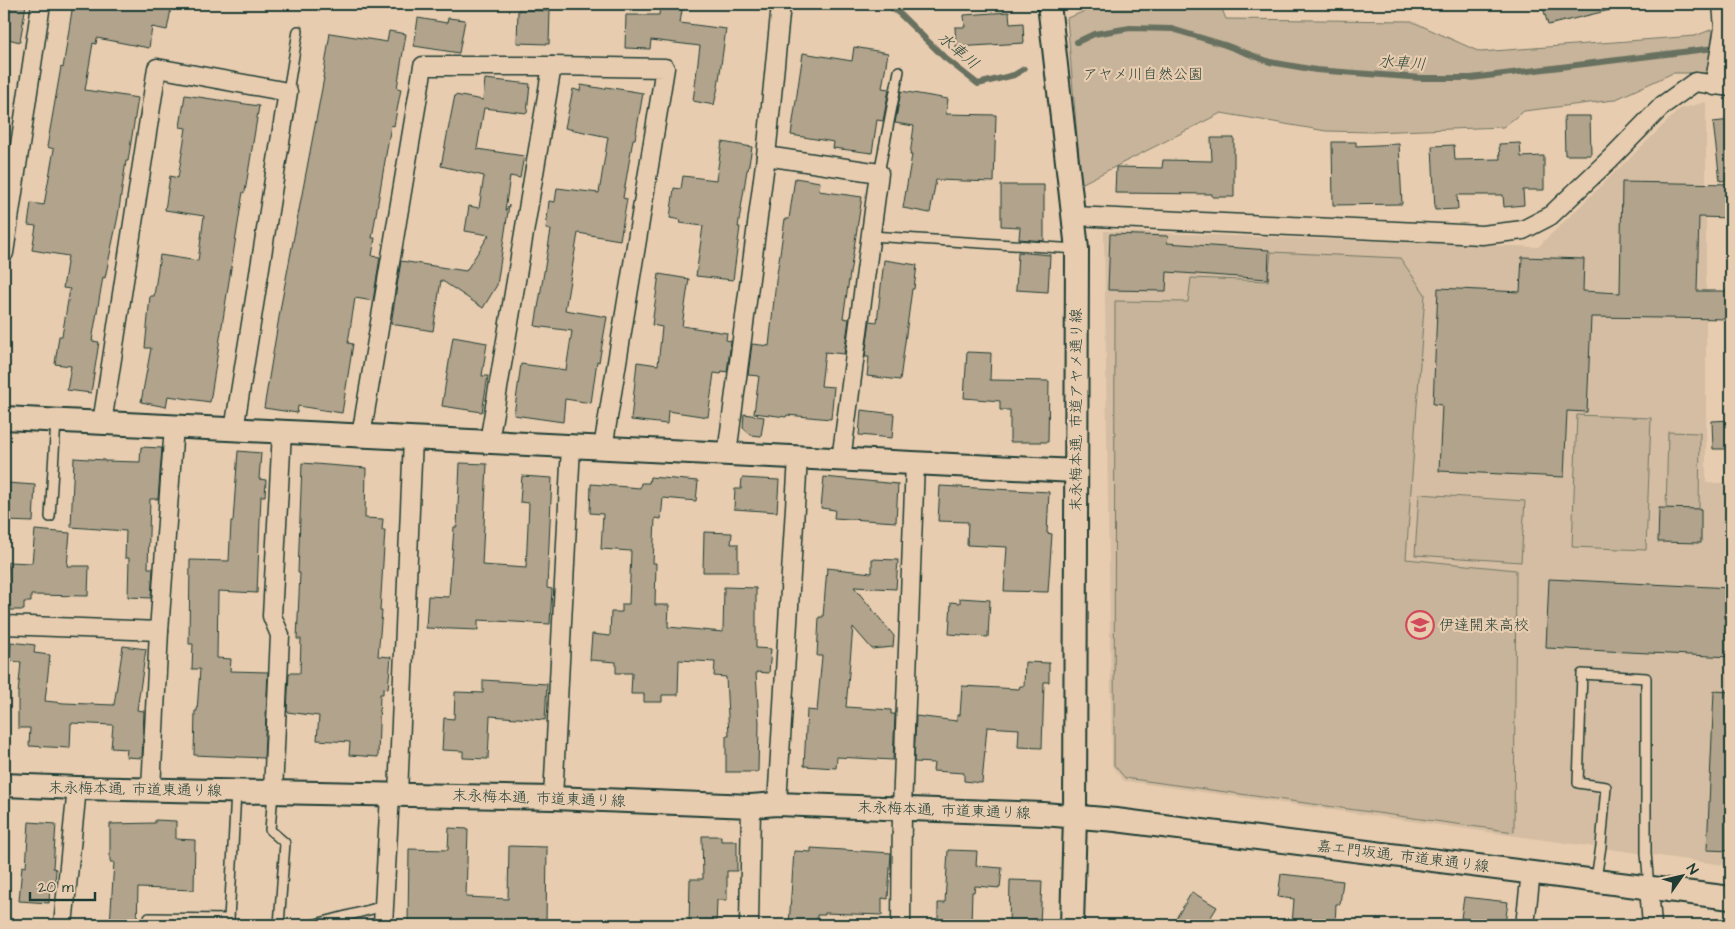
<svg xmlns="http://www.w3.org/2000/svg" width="1735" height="929" font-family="'Architects Daughter','Klee One',sans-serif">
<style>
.built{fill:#d4bda2}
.green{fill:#c7b49a;stroke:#737867}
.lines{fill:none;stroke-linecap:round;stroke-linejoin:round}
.stream{stroke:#687160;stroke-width:6}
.building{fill:#b1a38c;stroke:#1f3d34}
.service-casing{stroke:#1f3d34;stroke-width:12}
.minor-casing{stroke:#1f3d34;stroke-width:21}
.tertiary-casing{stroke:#1f3d34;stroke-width:26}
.service{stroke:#e8ccaf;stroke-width:9}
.minor{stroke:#e8ccaf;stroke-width:18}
.tertiary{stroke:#e8ccaf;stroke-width:22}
.labels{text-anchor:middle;stroke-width:4.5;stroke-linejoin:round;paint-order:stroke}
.park-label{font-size:15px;fill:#274339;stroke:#e8ccaf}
.street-label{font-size:15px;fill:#1f3d34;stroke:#e8ccaf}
.poi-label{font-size:15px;fill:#1f3d34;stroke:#e8ccaf;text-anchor:start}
.water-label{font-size:16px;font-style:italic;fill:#2b463b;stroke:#e8ccaf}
</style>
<rect width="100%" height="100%" fill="#e8ccaf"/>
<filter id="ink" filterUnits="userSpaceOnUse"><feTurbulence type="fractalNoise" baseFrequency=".02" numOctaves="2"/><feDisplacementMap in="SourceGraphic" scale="10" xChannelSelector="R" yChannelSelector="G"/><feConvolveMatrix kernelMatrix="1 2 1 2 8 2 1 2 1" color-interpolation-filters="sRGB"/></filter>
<g filter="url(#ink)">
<polygon class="built" points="1706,102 1706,483 1731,483 1731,866 1124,781 1112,766 1104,231 1538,247 1680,109"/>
<g class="green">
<polygon points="1104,4 1220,4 1226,19 1411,21 1480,52 1695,36 1731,22 1731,73 1673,73 1614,100 1524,111 1503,127 1372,132 1326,131 1221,113 1081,184 1067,18"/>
<polygon points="1271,252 1400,258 1425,294 1406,559 1516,570 1514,832 1125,778 1114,765 1115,301 1188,302 1191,278 1268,281"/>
<polygon points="1577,415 1651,418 1646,550 1572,547"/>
<polygon points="1668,432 1700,433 1699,509 1666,509"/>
<polygon points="1419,494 1525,501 1521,562 1415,555"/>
</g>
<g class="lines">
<g class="stream">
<polyline points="887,4 900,14 945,58 978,84 1014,75 1024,69"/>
<polyline points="1077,42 1094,34 1130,28 1172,29 1225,45 1270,62 1316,70 1422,78 1471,78 1731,46"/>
</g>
</g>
<g class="building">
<polygon points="4,4 26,4 20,42 4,38"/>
<polygon points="73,4 172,4 167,30 152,27 149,48 97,38 96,44 93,43 85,90 138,98 128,161 126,161 118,216 105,278 103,277 92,341 99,342 91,393 67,390 71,366 55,364 59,336 62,336 70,289 63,288 68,256 32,250 36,226 28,225 31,203 44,205 54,149 47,147 61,67 63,68"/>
<polygon points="660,4 683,4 680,23 726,29 718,87 714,105 693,101 700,46 651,40 650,49 625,48 626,15 659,15"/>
<polygon points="1542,4 1609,4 1610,10 1548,25"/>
<polygon points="518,10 550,11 549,44 517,43"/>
<polygon points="1009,12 1010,24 1023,23 1024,43 956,47 955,27 965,27 964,15"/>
<polygon points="418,18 447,23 448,18 465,20 459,53 414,46"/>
<polygon points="389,31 406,34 397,88 401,89 394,126 391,125 372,238 375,238 372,256 380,257 373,301 355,298 348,343 353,344 342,413 298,406 297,413 264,408 281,305 324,78 323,78 330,33 387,42"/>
<polygon points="854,47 888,53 882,88 889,89 883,121 877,120 872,153 833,148 834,142 791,135 803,53 852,61"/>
<polygon points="485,79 530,84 527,113 484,108 477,149 524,156 520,178 510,176 505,211 509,205 497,285 483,308 441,280 433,331 391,324 401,261 466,271 489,235 465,231 469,206 479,208 484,176 441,166 455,95 483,100"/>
<polygon points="581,85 605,89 606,87 643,93 635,139 633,139 623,198 627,199 620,240 578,233 565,310 607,317 599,362 597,361 591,403 565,399 563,422 514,415 521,364 566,370 572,331 535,326 551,230 546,229 549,201 555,202 557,188 599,193 608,137 565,128 573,89 580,91"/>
<polygon points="901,91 948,99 946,114 996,115 994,182 936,180 930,213 903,208 912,155 910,155 914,126 895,123"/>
<polygon points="185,95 259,106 245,192 243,192 210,402 168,396 166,407 141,402 151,348 145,348 150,296 154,296 160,255 198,261 204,216 165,210 170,176 178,178 186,128 180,127"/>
<polygon points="1564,116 1590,116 1591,155 1565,155"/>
<polygon points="1731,120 1731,180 1720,181 1713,122"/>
<polygon points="1211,138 1234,138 1234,197 1212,197 1212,194 1115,193 1116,167 1162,168 1163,160 1212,161"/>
<polygon points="722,142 752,147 748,170 747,170 738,227 740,227 733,280 696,276 703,226 680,223 681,220 670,218 674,188 681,189 683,176 716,180"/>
<polygon points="1332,142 1356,142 1356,146 1399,144 1402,204 1333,205"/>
<polygon points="1520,143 1521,157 1544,156 1544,190 1523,190 1524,205 1504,207 1503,195 1457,195 1458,209 1435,210 1432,146 1454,145 1455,160 1500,159 1499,144"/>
<polygon points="795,178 820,182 819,191 862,197 843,318 849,319 844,354 825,352 821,386 834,387 831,419 787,415 786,417 754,413 759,376 748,375 752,344 769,346 776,281 785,219 789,219"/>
<polygon points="1622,182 1731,184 1731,218 1699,217 1697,291 1731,291 1731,319 1591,317 1587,412 1567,411 1564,477 1439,471 1442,405 1433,404 1438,288 1520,292 1522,257 1584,259 1583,291 1620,293"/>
<polygon points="1001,185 1044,185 1044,241 1019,239 1020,227 1001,226"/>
<polygon points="1110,234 1168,236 1167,243 1269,250 1268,279 1167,272 1166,291 1108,290"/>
<polygon points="1018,252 1050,255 1048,292 1016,290"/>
<polygon points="884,260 917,265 914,289 912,289 900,380 867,376 869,357 865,357 870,321 877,322"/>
<polygon points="659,274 689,279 682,326 727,333 726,340 731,341 727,372 722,371 721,374 714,373 708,417 668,411 667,424 631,420 637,362 658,365 662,327 652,325"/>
<polygon points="453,337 487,343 482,376 488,376 482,412 442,406"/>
<polygon points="967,352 991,353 990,380 1049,381 1048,442 1010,442 1010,410 1000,410 1000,401 964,398"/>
<polygon points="861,410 894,414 892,438 859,435"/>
<polygon points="744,414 764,417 761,436 751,435 743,428"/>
<polygon points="1731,420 1731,449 1713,449 1712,421"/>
<polygon points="141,447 162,448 158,499 150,499 148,568 153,568 151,598 128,597 129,558 125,558 126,531 71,527 74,458 104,460 104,461 140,462"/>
<polygon points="238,451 261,453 259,479 266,480 265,496 261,496 257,593 218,591 217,658 231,659 230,671 268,672 264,758 194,755 195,711 197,711 200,669 192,669 193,644 189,644 190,560 229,561 231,521 233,521"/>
<polygon points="302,463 366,468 365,518 383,519 382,530 385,530 380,611 382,611 378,656 391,657 388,689 383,688 383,694 380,694 378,757 349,755 350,742 317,740 319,716 287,712 289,673 300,673 301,639 297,639 300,573 298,573"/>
<polygon points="460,463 487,464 482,565 526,568 529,503 520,502 522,476 552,478 547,588 552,589 550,624 478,620 478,630 426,628 428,596 449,597 454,527 457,527"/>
<polygon points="650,477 698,481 696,501 663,498 661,519 655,518 653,563 656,563 655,605 669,605 668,627 723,632 724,587 756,588 756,648 771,649 769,673 756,672 759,723 758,772 726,772 726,736 729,736 726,677 714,676 715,662 679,660 678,695 662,695 662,702 644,702 644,694 631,694 632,673 616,673 616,662 590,660 592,634 610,636 611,612 622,612 622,604 629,604 631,551 601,549 603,514 590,513 591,484 640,488 641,483 649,483"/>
<polygon points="824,477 898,484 896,522 834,518 835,510 821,508"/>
<polygon points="742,478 779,480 777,512 734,509 735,489 741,489"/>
<polygon points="7,483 35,485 33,522 5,521"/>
<polygon points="940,486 1049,492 1047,533 1052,534 1048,592 1004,591 1007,547 967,545 968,522 938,521"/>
<polygon points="1659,508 1701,509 1701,543 1658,542"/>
<polygon points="35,530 70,533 67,566 89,566 88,596 31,595 31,602 24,602 24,610 6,610 8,562 32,563"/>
<polygon points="704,532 732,533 731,544 738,544 738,572 703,572"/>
<polygon points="872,559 898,560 896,589 854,587 894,636 893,647 872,649 853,627 846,707 891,710 891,714 895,714 893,760 837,757 836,768 804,766 807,710 817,711 822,656 817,656 819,617 823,617 827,568 872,573"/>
<polygon points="1549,579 1731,588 1731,657 1546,648"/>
<polygon points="960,598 990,600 988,637 949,634 951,602 960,603"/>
<polygon points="11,642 35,645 34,653 50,655 45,701 64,703 114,705 123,646 146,649 137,710 144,711 142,758 126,757 127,749 111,748 113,725 71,723 70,748 29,746 30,728 18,728 18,694 21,662 10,661"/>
<polygon points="1025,662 1049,663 1049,682 1044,682 1042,748 1018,747 1019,729 987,727 982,783 964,781 964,773 933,771 934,763 914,762 916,716 957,721 957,715 960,715 962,686 1019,689 1020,686 1024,686"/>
<polygon points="483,680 547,684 545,720 490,716 488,759 463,758 463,751 442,750 444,718 454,719 455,692 483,693"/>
<polygon points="1714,691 1731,692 1731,851 1707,850"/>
<polygon points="155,820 176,821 176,839 195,840 194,890 138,888 137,925 110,925 114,862 110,862 110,824 155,823"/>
<polygon points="29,822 56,824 53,868 56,869 55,885 50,885 49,903 19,901 22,866 26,867"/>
<polygon points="449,828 468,829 466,897 508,899 509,846 547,847 546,925 408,925 409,849 448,850"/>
<polygon points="702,836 721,836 721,841 737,841 737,871 727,871 727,900 717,900 716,925 689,925 690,879 703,879"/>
<polygon points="811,848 891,853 888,899 882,898 882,915 825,913 825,915 817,915 817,925 789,925 794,851 811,852"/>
<polygon points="948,850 977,851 976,866 1002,868 1000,888 975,886 974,892 972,892 971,925 938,925 938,903 945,903"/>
<polygon points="1281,874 1343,881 1340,904 1336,904 1335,925 1292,925 1294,899 1278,897"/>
<polygon points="1010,880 1042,881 1040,925 1009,925"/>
<polygon points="1192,892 1217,907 1206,925 1172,925"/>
<polygon points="1464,897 1508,902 1505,924 1461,918"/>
</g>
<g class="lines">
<defs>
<g id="service">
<polyline points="288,92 298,31"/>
<polyline points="879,173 899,71"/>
<polyline points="871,236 1077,249"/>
<polyline points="50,517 56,421"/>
<polyline points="273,792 270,830 285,843 279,925 283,925"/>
<polyline points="1596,879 1601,846 1606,787 1578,783 1582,674 1646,678 1646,853 1649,887"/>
<polyline points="149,918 229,919 236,792"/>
<polyline points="312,925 384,906"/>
</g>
<g id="minor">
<polyline points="1714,86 1724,28 1722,4"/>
<polyline points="766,156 879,173 841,460"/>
<polyline points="1074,216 1482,235 1523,230 1550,216 1610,159 1663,105 1695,82 1731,87"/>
<polyline points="4,253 41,4"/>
<polyline points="102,423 157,68 288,92 234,430"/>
<polyline points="361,436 423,66 552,66"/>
<polyline points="489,442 552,66 665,68 603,448"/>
<polyline points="727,454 766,156 781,4"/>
<polyline points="4,625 159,631"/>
<polyline points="151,789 159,631 174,426"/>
<polyline points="273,792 280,635 272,616 282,432"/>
<polyline points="398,794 413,438"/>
<polyline points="553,798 571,446"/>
<polyline points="777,804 798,458"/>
<polyline points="1649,887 1652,925"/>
<polyline points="63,925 77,788"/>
<polyline points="383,925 390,794"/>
<polyline points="749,925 751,806"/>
<polyline points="901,925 902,809 915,463"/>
<polyline points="1525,925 1531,872"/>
</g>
<g id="tertiary">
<polyline points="1049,4 1077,249 1075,817 1072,925"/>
<polyline points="4,418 1075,471"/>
<polyline points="4,785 77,788 553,798 751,806 777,804 1043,814 1116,820 1731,898"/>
</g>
</defs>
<use href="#service" class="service-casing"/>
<use href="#minor" class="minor-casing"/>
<use href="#tertiary" class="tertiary-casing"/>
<use href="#service" class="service"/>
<use href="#minor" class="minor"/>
<use href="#tertiary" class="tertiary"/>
</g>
</g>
<defs>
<symbol id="school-ring" viewBox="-11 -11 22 22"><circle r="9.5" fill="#e8ccaf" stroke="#d1495b" stroke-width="1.5"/><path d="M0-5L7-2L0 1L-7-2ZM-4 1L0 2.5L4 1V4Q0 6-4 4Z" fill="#d1495b"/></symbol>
</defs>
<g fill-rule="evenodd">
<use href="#school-ring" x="1404" y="609" width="32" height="32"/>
</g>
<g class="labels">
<g class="park-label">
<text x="1143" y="79">アヤメ川自然公園</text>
</g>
<g class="street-label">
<text transform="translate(1076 410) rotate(-90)" y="5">末永梅本通, 市道アヤメ通り線</text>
<text transform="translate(135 789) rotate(1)" y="5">末永梅本通, 市道東通り線</text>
<text transform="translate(539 798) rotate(2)" y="5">末永梅本通, 市道東通り線</text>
<text transform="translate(944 810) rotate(2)" y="5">末永梅本通, 市道東通り線</text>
<text transform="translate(1403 856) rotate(7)" y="5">嘉エ門坂通, 市道東通り線</text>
</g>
<g class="poi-label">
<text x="1439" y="630">伊達開来高校</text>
</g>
<g class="water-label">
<text transform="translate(959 50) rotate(40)" y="6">水車川</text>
<text transform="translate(1402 62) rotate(4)" y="6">水車川</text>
</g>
</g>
<rect width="1735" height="929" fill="none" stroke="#e8ccaf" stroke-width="20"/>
<rect x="10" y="10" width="1715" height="909" fill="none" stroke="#1f3d34" stroke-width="2" filter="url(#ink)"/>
<g transform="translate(1682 876) rotate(56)" stroke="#e8ccaf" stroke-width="4" paint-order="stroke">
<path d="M0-4L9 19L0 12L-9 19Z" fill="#1f3d34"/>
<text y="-8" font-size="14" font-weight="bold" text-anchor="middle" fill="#1f3d34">N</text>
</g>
<path d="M30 892v8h65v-8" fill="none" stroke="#1f3d34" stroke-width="2.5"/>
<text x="38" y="892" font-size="15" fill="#1f3d34" stroke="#e8ccaf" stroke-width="4" paint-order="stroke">20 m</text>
</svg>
